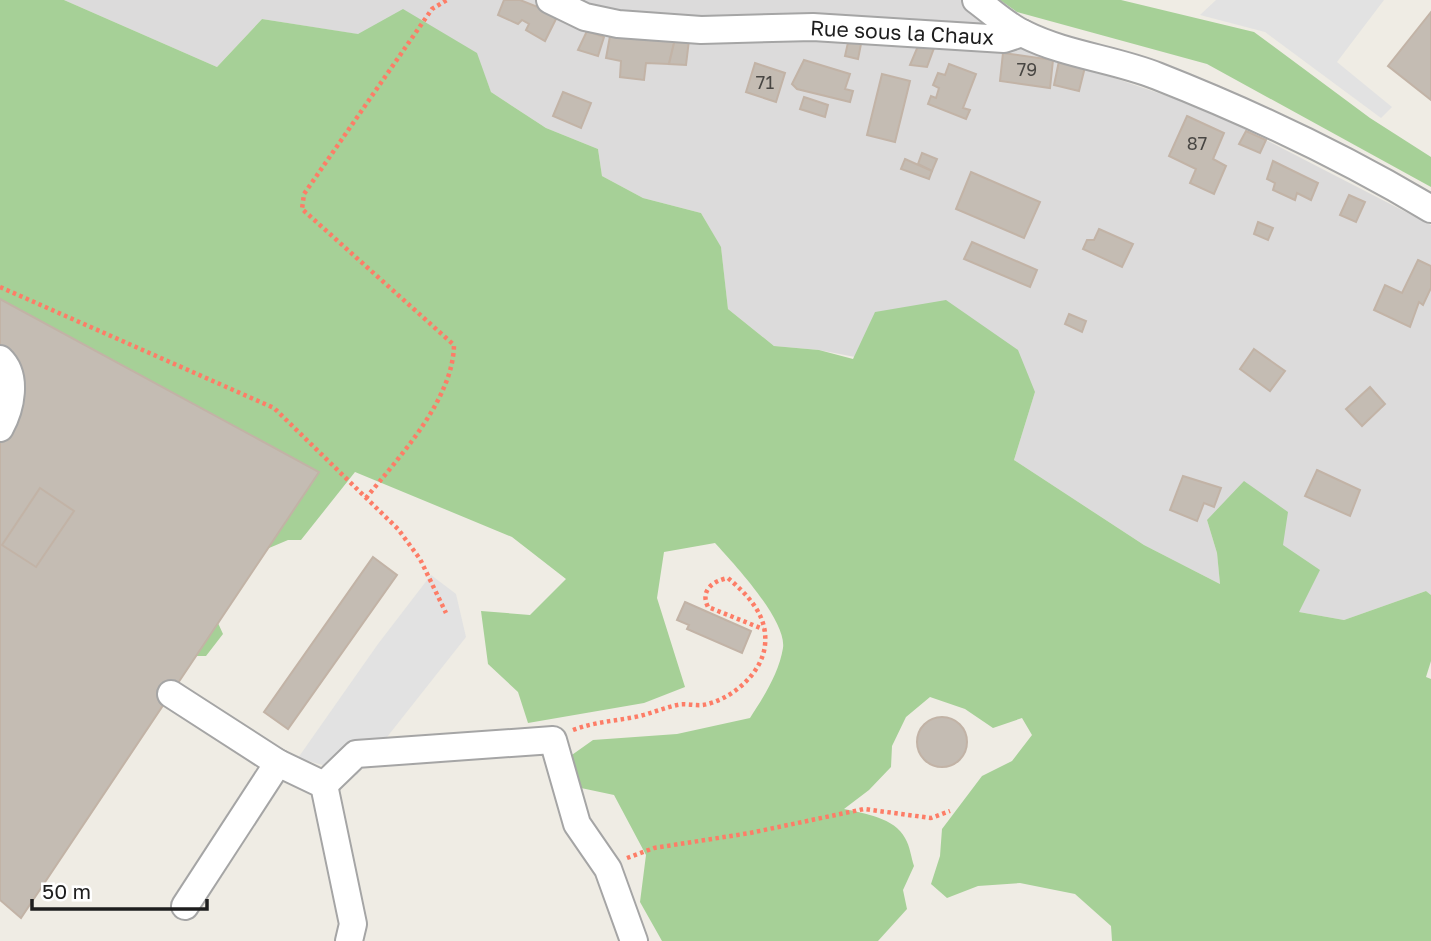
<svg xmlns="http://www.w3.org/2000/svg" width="1431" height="941" font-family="'Golos Text',sans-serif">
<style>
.residential{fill:#dcdbdb}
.forest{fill:#a6d097}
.parking{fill:#e2e2e2}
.building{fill:#c4bcb3;stroke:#c2b3a6;stroke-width:2}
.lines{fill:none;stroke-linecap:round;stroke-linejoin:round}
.minor-casing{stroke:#a5a5a5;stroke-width:30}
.path{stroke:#fd7d67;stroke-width:4.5;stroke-dasharray:3.5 3.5;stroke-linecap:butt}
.minor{stroke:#fff;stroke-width:26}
.labels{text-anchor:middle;stroke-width:5;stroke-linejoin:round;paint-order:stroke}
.number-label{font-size:18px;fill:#484643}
.street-label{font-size:21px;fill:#1e1e1e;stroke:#fff}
</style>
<rect width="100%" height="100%" fill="#efece4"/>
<polygon class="residential" points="64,0 964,0 1041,53 1208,110 1431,225 1431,595 1426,591 1344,620 1299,612 1207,520 1217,553 1220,584 1144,545 1014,460 1035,392 819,350 774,346 728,309 721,248 701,213 643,198 602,176 598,149 546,128 491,92 476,53 262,19 217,67"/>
<g class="forest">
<path d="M 0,0 L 64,0 L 217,67 L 262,19 L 358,34 L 403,9 L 477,53 L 491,92 L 546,128 L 598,149 L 602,176 L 643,198 L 701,213 L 721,247 L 728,309 L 774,346 L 819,350 L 853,359 L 875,312 L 946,300 L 1018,350 L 1035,392 L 1014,460 L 1144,545 L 1220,584 L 1217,553 L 1207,520 L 1244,481 L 1288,512 L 1283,545 L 1320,570 L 1299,612 L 1344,620 L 1426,591 L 1431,595 L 1431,661 L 1426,677 L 1431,679 L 1431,941 L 1112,941 L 1111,926 L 1075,894 L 1020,883 L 978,886 L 947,898 L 931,884 L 940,856 L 942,829 L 982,776 L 1012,761 L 1032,735 L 1022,718 L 993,728 L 965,709 L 930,697 L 906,717 L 892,746 L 891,767 L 869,790 L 844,809 C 863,813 895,818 905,838 C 910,846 911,857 914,866 L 903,890 L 907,909 L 878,941 L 662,941 L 640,902 L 646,855 L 614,795 L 581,788 L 569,757 L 593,740 L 677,734 L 750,718 C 763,698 779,673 783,648 C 787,620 733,563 715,543 L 664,552 L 657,598 L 685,687 L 644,703 L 528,723 L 518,692 L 488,664 L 481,611 L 530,615 L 566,579 L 512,537 L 355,472 L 301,540 L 288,540 L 262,551 L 218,623 L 223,634 L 206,656 L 185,656 L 0,463 Z"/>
<polygon points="1000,0 1121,0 1254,32 1370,118 1431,157 1431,187 1207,64 1017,12"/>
</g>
<g class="parking">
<polygon points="1216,0 1384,0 1337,62 1392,107 1381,118 1265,32 1200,15"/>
<polygon points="431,575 456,594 466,637 357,775 298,758 378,644"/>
</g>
<g class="building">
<polygon points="504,0 520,0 558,15 545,41 526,30 529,24 522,20 518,24 498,15"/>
<polygon points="1431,12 1431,100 1388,66"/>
<polygon points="587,31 604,37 598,56 578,50"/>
<polygon points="610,36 648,40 675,39 669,64 646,63 644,80 620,77 621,61 606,58"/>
<polygon points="849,38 862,39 858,59 845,56"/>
<polygon points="675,39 689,40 686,65 669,64"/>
<polygon points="918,46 934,48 927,67 910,65"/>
<polygon points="1003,53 1053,60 1050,88 1000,81"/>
<polygon points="804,60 850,74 845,89 853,91 850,102 797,89 792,84"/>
<polygon points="1059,61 1085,67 1079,91 1054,85"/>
<polygon points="755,63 785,73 776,102 746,92"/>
<polygon points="949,64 976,74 963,108 970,110 966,119 928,104 931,96 936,98 939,88 933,85 938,73 945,75"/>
<polygon points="882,74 910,81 895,142 867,135"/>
<polygon points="563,92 591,103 581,128 553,116"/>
<polygon points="804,97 828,105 825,117 800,109"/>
<polygon points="1187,116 1224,133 1213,159 1226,166 1214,194 1190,183 1196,169 1169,156"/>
<polygon points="1246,131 1266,140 1260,153 1239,144"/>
<polygon points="922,153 937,159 932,171 918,164"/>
<polygon points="905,159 932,171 929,179 901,169"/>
<polygon points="1273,161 1318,183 1311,200 1297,193 1295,200 1273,190 1275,183 1267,179"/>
<polygon points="971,172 1040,202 1024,238 956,209"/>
<polygon points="1349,195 1365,202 1356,222 1340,215"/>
<polygon points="1258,222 1273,228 1268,240 1254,234"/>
<polygon points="1099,229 1133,244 1122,267 1083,249 1087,240 1094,240"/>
<polygon points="972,242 1037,270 1030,287 964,259"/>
<polygon points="1418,260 1431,266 1431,288 1423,305 1419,302 1410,327 1374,310 1385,285 1402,293"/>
<polygon points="0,299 319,472 21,918 0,900"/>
<polygon points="1069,314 1086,321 1082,332 1065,324"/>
<polygon points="1254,349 1285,371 1270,391 1240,369"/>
<polygon points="1370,387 1385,404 1362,426 1346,409"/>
<polygon points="1317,470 1360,490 1350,516 1305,496"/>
<polygon points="1183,476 1221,488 1214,507 1204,503 1197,521 1170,510"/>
<polygon points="40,488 74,511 36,567 2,545"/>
<polygon points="373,557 397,575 288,729 264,712"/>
<polygon points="685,602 751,631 742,653 687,629 689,625 677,620"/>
<circle cx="942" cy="742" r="25"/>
</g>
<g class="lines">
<defs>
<g id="minor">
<polyline points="550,0 585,17 618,24 701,30 813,27 1004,39 1022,33"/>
<path d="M 976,0 C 991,11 1007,26 1024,34 C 1066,55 1114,59 1157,76 C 1251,113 1344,157 1431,209"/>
<path d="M 0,359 C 18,376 11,408 0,428"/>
<polyline points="171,694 278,763 324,785 353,924 349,941"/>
<polyline points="324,785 356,754 553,740 577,824 608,869 634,941"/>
<polyline points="185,906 278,763"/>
</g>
</defs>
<use href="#minor" class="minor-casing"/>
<g class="path">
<polyline points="0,287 274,408 398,529 420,559 446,613"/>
<path d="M 366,498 C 399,457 453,400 454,345 L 302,209 L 304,194 L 432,9 L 447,0"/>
<path d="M 573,730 C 594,722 614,721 635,717 C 650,714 663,708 677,705 C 685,703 695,706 703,705 C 731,700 762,674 765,645 C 768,616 749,596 728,578 C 712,581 700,591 708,607 L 763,629"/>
<polyline points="627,858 654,848 750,833 864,809 931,818 950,811"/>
</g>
<use href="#minor" class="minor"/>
</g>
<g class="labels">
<g class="number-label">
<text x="1027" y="76">79</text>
<text x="765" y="89">71</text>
<text x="1197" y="150">87</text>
</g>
<g class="street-label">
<text transform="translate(902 33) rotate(3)" y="7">Rue sous la Chaux</text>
</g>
</g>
<path d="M32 899v10h175v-10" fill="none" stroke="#1e1e1e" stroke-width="3.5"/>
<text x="42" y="899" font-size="21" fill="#1e1e1e" stroke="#ffffff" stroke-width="5" paint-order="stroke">50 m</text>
</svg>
